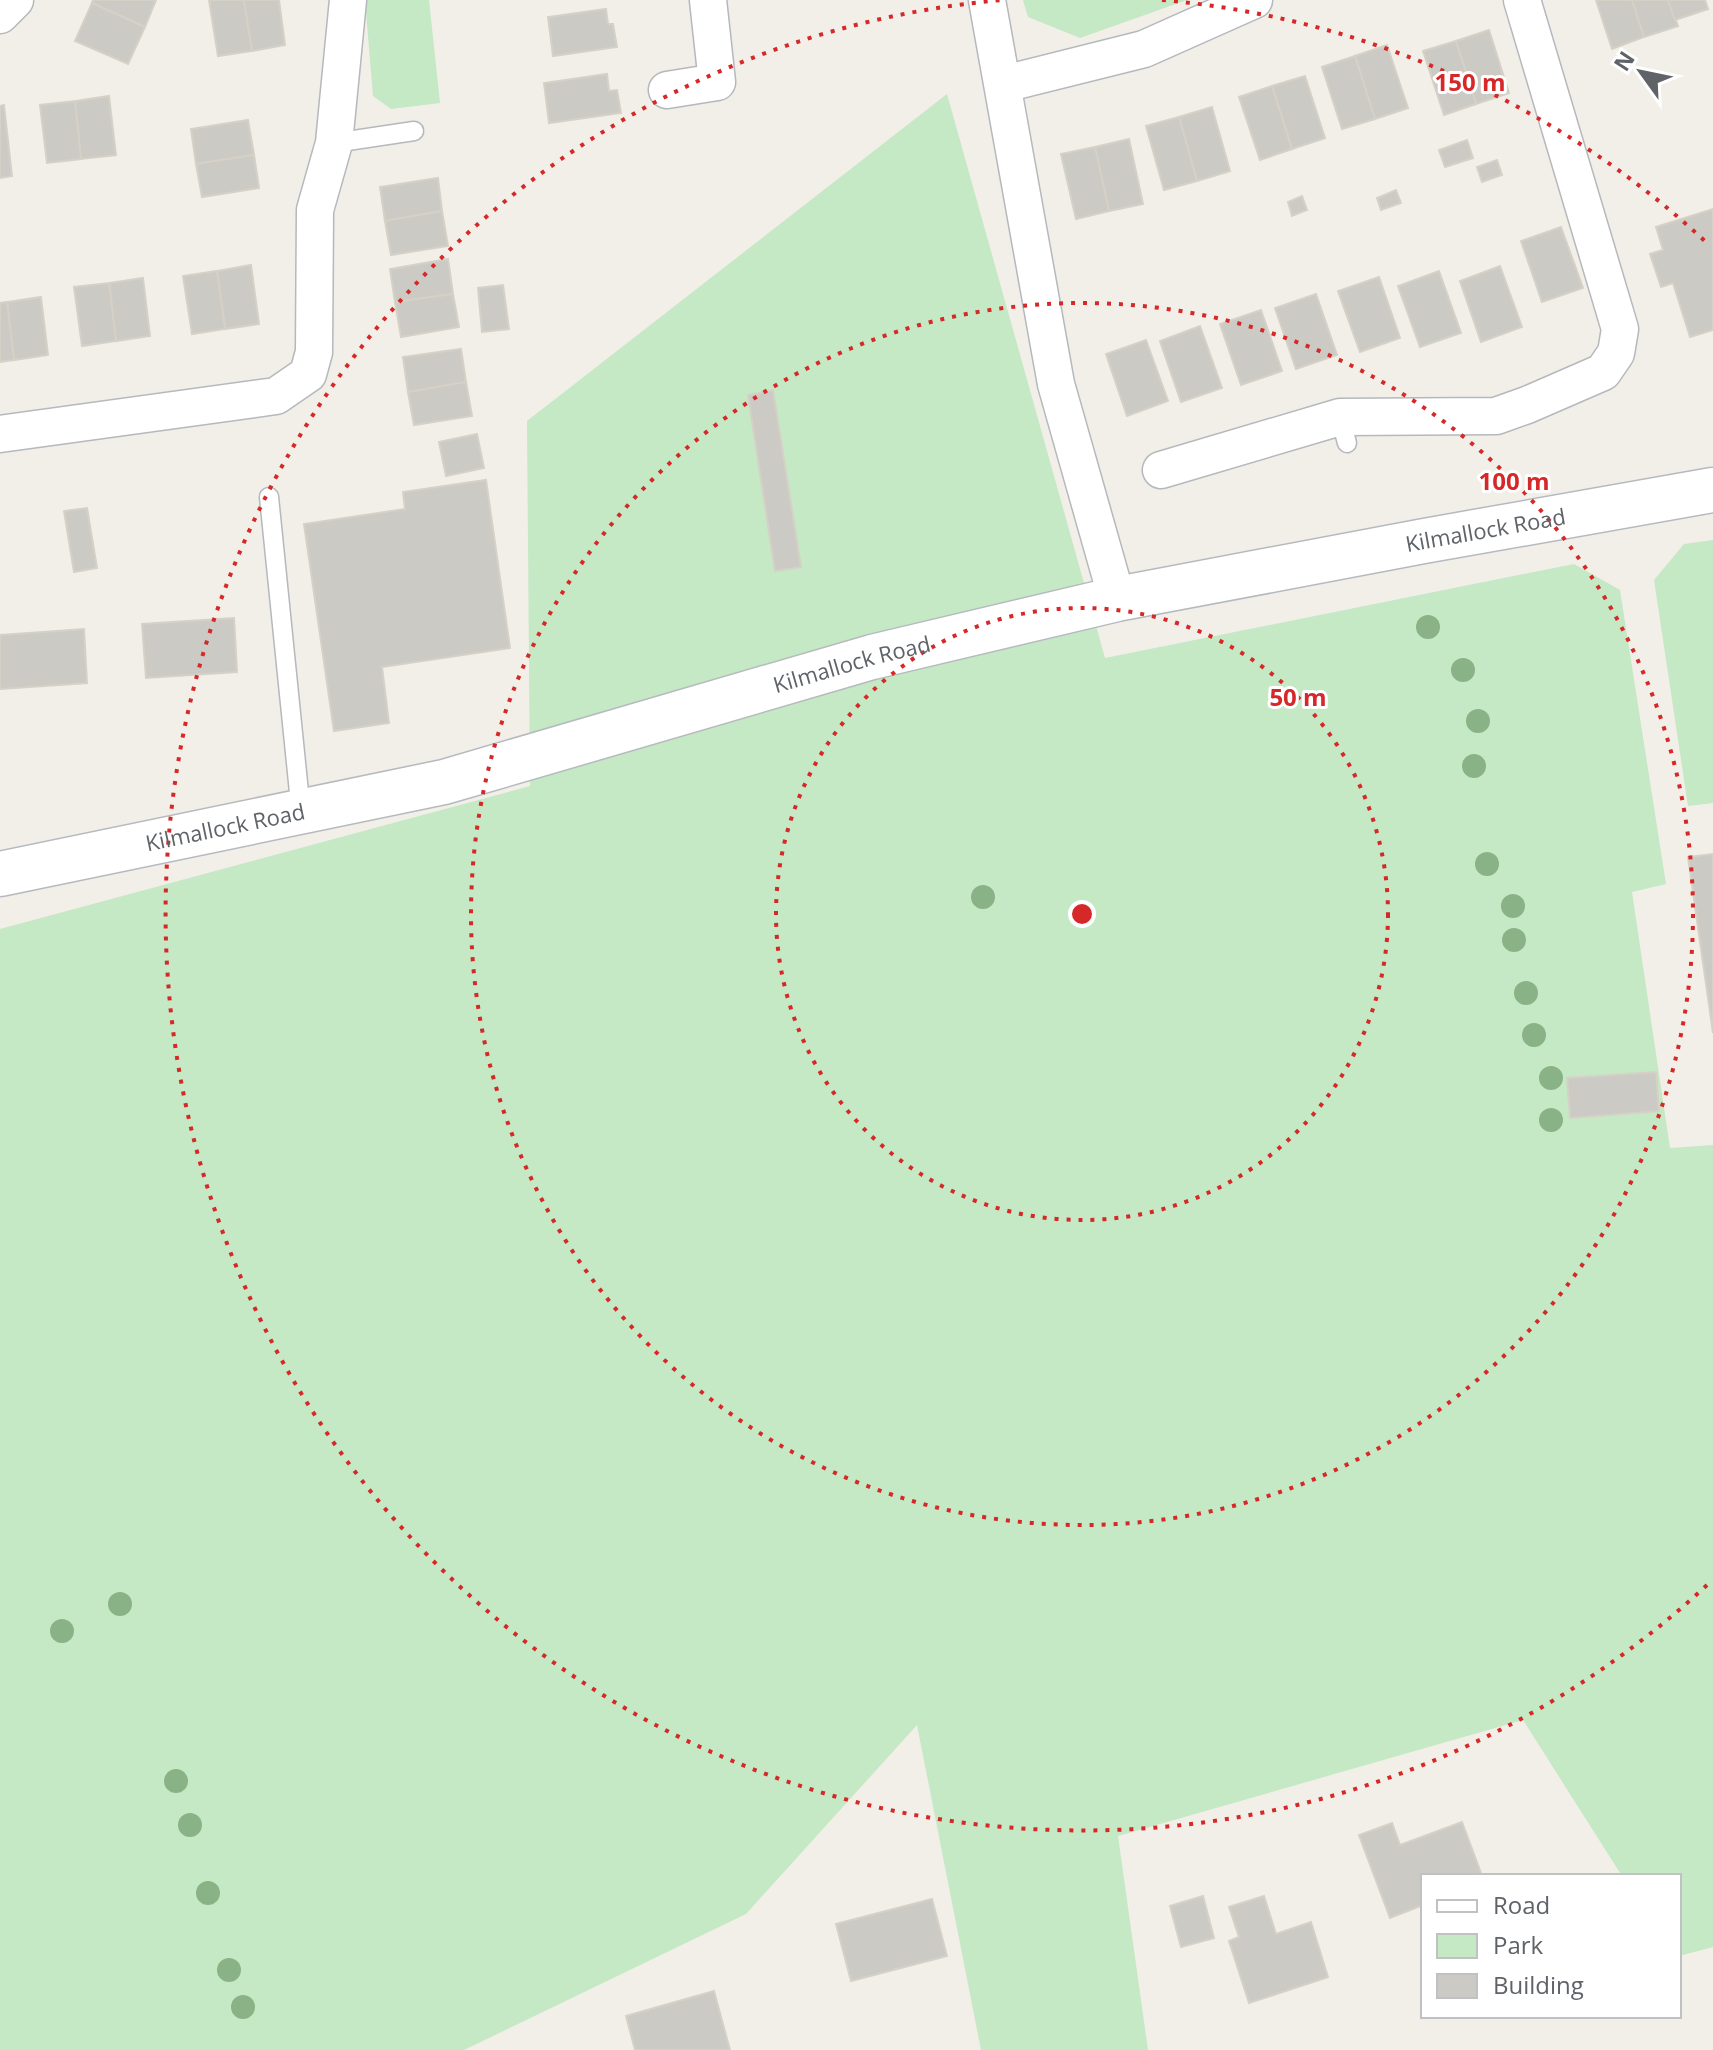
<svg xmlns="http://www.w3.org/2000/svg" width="1713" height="2050" font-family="'Open Sans',sans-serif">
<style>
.green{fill:#c5e8c5}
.building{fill:#cccac5;stroke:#d6d1c6;stroke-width:2}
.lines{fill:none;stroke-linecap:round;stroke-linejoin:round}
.service-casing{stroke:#b5b8bc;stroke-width:21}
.minor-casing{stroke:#b5b8bc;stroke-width:39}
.secondary-casing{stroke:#b6babf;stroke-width:47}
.service{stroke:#fff;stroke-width:18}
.minor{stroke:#fff;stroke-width:36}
.secondary{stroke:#fff;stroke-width:44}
.tree{fill:#89b387}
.ring{fill:none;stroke:#d62828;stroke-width:4;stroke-dasharray:4 8}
.labels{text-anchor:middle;stroke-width:6;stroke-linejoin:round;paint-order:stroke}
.street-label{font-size:22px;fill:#5f6368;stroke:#fff}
.centre{fill:#d62828;stroke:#fff;stroke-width:4}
.ring-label{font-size:24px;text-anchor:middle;font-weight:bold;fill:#d62828;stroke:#fff;stroke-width:6;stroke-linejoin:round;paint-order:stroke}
</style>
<rect width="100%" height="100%" fill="#f1efe8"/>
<g class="green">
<polygon points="365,0 429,0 440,103 391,109 373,96"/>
<polygon points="1023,0 1187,0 1080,38 1028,17"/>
<polygon points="947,94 1105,658 1574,564 1620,590 1666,884 1632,892 1670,1148 1713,1145 1713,1947 1679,1956 1679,1876 1622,1876 1523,1720 1118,1836 1148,2050 981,2050 917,1725 746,1914 464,2050 0,2050 0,929 530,786 527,421"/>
<polygon points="1713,540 1713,803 1688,806 1654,580 1684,544"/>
</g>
<g class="building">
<polygon points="93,0 156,0 145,27 92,3"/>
<polygon points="209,0 244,0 252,51 218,56"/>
<polygon points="244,0 279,0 285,45 252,51"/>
<polygon points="1596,0 1632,0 1644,37 1612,49"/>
<polygon points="1632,0 1668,0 1678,26 1644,37"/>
<polygon points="1668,0 1705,0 1708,9 1675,20"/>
<polygon points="92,3 145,27 128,64 75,41"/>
<polygon points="606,9 608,24 613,24 617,47 553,56 548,17"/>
<polygon points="1489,30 1509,93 1476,104 1456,41"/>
<polygon points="1456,41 1476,104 1444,115 1423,51"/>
<polygon points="1387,45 1408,108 1375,119 1355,56"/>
<polygon points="1355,56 1375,119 1342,129 1322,67"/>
<polygon points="607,74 609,91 617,90 621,113 549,123 544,83"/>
<polygon points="1305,76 1325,138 1292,149 1272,86"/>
<polygon points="1272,86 1292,149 1260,160 1239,97"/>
<polygon points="109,96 116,155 81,159 75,101"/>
<polygon points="75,101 81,159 47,163 40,105"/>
<polygon points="4,105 12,176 0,178 0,106"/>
<polygon points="1212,107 1230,171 1197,181 1179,117"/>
<polygon points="1179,117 1197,181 1164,190 1146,126"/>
<polygon points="248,120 254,155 196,164 191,129"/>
<polygon points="1129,139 1143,204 1109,211 1095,147"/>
<polygon points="1467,140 1473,158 1445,167 1439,150"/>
<polygon points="1095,147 1109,211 1076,219 1061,154"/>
<polygon points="254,155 259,188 202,197 196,164"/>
<polygon points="1497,160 1502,175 1482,182 1477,167"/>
<polygon points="438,178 442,211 385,221 380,187"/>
<polygon points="1396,190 1401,203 1381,210 1377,198"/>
<polygon points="1302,196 1307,210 1292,216 1288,202"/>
<polygon points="1713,209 1713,330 1690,337 1673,283 1661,287 1650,254 1663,250 1656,227"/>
<polygon points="442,211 448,246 391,255 385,221"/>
<polygon points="1561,227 1583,288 1542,302 1521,241"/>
<polygon points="448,259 453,294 395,302 390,269"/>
<polygon points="251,265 259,324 225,329 217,271"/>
<polygon points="1500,266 1522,327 1481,342 1460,281"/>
<polygon points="217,271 225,329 192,334 183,276"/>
<polygon points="1439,271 1461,333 1420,347 1398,286"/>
<polygon points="1379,277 1400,338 1360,352 1338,291"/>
<polygon points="143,278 150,336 116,341 109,283"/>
<polygon points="109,283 116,341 82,346 74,287"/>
<polygon points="503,285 509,329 482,332 478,288"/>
<polygon points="453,294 459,327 401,337 395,302"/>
<polygon points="1316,294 1337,355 1296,369 1275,308"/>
<polygon points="41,297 48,355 14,360 7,302"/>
<polygon points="7,302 14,360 0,362 0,303"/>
<polygon points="1261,310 1282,371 1241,385 1220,324"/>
<polygon points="1200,326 1222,388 1181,402 1160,341"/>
<polygon points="1146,340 1168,401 1127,416 1106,354"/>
<polygon points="461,349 466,382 408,392 403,357"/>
<polygon points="466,382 472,416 414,425 408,392"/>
<polygon points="773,390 801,567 775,571 748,395"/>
<polygon points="477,434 484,468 446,476 439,442"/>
<polygon points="486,480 510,648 382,667 389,723 334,731 304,524 405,509 403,492"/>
<polygon points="87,508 97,568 74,572 64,511"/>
<polygon points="234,618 237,672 146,678 142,624"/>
<polygon points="84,629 87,683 0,689 0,635"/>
<polygon points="1713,854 1713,1033 1688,857"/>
<polygon points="1656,1072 1659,1111 1570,1118 1567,1078"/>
<polygon points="1462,1822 1481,1873 1474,1876 1423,1876 1423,1905 1390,1918 1359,1835 1392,1823 1400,1845"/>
<polygon points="1203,1896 1214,1938 1181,1947 1170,1906"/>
<polygon points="1264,1896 1276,1934 1311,1922 1328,1977 1249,2003 1229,1941 1239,1937 1229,1907"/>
<polygon points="932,1899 947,1956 851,1981 836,1924"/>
<polygon points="714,1991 730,2050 635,2050 626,2016"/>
</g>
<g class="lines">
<defs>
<g id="service">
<polyline points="334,143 414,131"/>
<polyline points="1340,417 1347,443"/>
<polyline points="269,497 301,812"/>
</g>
<g id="minor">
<polyline points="987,0 1056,384 1117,599"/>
<polyline points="0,15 15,0"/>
<polyline points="1004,84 1144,49 1254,0"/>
<polyline points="667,90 717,82 708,0"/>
<polyline points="0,434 276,396 308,374 314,352 315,210 334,143 348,0"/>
<polyline points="1161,470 1340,417 1496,416 1527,405 1603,372 1616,353 1620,329 1522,0"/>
</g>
<g id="secondary">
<path id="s1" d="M 0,874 L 444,782 L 872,657 L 1117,599 L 1424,541 L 1713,490"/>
</g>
</defs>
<use href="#service" class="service-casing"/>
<use href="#minor" class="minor-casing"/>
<use href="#secondary" class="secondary-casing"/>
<use href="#service" class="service"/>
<use href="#minor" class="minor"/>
<use href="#secondary" class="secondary"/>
</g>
<g class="tree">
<circle cx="1428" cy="627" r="12"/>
<circle cx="1463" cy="670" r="12"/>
<circle cx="1478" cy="721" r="12"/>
<circle cx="1474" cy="766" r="12"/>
<circle cx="1487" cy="864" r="12"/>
<circle cx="983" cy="897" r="12"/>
<circle cx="1513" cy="906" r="12"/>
<circle cx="1514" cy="940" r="12"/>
<circle cx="1526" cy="993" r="12"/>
<circle cx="1534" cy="1035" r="12"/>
<circle cx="1551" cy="1078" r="12"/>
<circle cx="1551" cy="1120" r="12"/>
<circle cx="120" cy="1604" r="12"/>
<circle cx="62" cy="1631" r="12"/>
<circle cx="176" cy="1781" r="12"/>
<circle cx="190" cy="1825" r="12"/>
<circle cx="208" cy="1893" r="12"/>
<circle cx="229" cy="1970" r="12"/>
<circle cx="243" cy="2007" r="12"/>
</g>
<g class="ring">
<circle cx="1082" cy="914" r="306"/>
<circle cx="1082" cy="914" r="611"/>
<path d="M1707 1585A917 917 0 1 1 1002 0M1162 0A917 917 0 0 1 1707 243"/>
</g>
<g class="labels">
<g class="street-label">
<text dy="8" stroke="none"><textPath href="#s1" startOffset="1526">Kilmallock Road</textPath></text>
<text dy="8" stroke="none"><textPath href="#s1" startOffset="878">Kilmallock Road</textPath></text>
<text dy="8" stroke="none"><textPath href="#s1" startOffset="230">Kilmallock Road</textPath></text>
</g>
</g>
<circle cx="1082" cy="914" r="12" class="centre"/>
<g class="ring-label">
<text x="1470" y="91">150 m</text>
<text x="1514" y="490">100 m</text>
<text x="1298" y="706">50 m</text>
</g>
<rect x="1421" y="1874" width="260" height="144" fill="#ffffff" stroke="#bfc1c3" stroke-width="2"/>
<rect x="1437" y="1900" width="40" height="12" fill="#ffffff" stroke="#bfc1c3" stroke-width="2"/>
<text x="1493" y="1914" font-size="24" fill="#5f6368">Road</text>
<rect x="1437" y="1934" width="40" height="24" fill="#c5e8c5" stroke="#bfc1c3" stroke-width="2"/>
<text x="1493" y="1954" font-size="24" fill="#5f6368">Park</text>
<rect x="1437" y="1974" width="40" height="24" fill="#cccac5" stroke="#bfc1c3" stroke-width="2"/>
<text x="1493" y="1994" font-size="24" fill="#5f6368">Building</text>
<g transform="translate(1641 72) rotate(303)" stroke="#ffffff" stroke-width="6" paint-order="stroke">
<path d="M0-6L14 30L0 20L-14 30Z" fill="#5f6368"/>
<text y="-12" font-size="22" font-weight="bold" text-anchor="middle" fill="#5f6368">N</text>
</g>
</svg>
